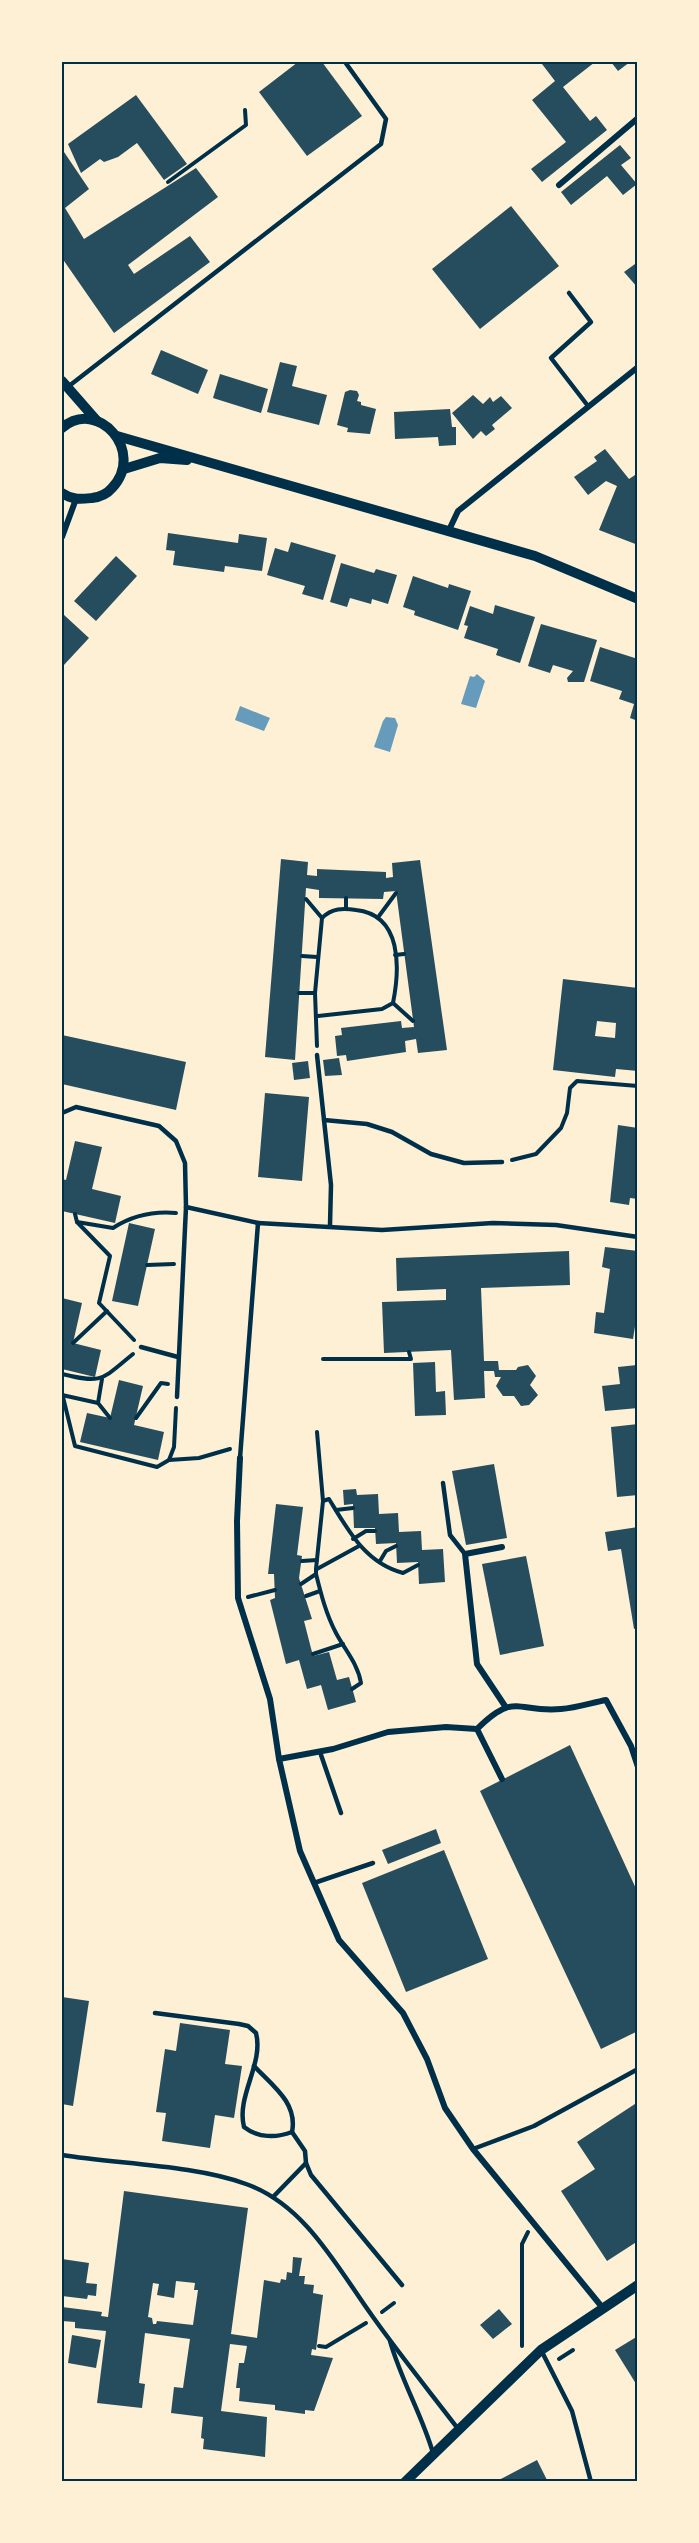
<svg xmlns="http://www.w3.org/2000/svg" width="699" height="2543" font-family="'PT Sans Narrow',sans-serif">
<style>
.water{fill:#669bbc}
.building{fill:#264d5e;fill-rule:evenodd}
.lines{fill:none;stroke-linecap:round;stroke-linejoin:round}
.path{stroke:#003049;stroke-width:4}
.service{stroke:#003049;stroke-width:4.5}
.minor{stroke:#003049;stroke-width:6}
.tertiary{stroke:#003049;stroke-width:10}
.neatline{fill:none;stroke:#003049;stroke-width:2}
</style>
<rect width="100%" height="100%" fill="#fdf0d5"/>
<g class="water">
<polygon points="477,674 485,681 476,708 461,704 470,676 474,677"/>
<polygon points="240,706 270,718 264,731 235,720"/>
<polygon points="386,717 395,718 398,725 390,752 374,747 383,721"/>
</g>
<g class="building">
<polygon points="298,62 322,62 362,116 307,156 259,92"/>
<polygon points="546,62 595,62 563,87 590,121 596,116 607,130 542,182 531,169 566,142 532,100 555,81 542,64"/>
<polygon points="611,62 630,62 618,71"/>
<polygon points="136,95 187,164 164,180 137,143 118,157 104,162 100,159 81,173 68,144"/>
<polygon points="620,145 631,158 621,165 637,184 623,195 607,176 571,205 561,192"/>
<polygon points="64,152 89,189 65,208 84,239 196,168 218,197 128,265 134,274 190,236 210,262 114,333 62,258 62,154"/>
<polygon points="511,206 559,266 480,329 432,269"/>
<polygon points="635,264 638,267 638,288 624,272"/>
<polygon points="161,350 208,370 198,394 151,374"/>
<polygon points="280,362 297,366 292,386 327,395 319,425 267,412"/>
<polygon points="220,374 268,389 261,413 213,398"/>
<polygon points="350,390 357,391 359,395 357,401 361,402 361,405 376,409 370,434 347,432 348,428 337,425 345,392"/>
<polygon points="473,395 483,404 490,397 493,402 501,396 512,408 492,425 495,429 486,436 481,431 473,439 452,413"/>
<polygon points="450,409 452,427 456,427 456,445 439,446 438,437 395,439 394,412"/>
<polygon points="605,449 629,479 638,473 638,545 599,530 617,486 606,481 588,495 574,477 597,461 594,457"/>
<polygon points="168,533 238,543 239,534 267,538 262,571 225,566 224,572 173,565 175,551 166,550"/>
<polygon points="291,542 336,555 323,600 302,594 305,586 267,575 275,548 288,552"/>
<polygon points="116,556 137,576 96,621 74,601"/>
<polygon points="341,563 374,573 376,569 397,575 388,604 372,599 371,604 350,598 347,607 330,602"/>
<polygon points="413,576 448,588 449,584 471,591 458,630 414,615 415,611 403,607"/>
<polygon points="495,605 535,617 520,663 496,655 498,649 464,638 468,626 464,625 470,606 493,614"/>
<polygon points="63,614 89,638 63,666 62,616"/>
<polygon points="541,624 597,640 584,682 568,682 567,678 573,671 553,665 550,673 528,666"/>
<polygon points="600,647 638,659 638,721 630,718 634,704 619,699 622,691 590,681"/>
<polygon points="281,859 308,862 307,875 317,876 317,869 386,872 386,878 393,877 392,863 420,860 447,1050 418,1053 416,1039 405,1041 406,1052 347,1061 346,1055 337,1056 335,1036 342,1035 341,1028 401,1021 402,1028 414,1027 396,891 384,892 383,899 319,898 319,890 306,888 295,1060 265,1057"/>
<path d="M 563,979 L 638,988 L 638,1071 L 616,1069 L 615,1077 L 553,1070 ZM 597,1021 L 616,1023 L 615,1038 L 595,1036 Z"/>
<polygon points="62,1035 186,1062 176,1110 62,1084"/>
<polygon points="339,1058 342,1075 325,1076 323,1060"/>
<polygon points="308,1061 310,1078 294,1080 292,1063"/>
<polygon points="265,1093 309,1097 302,1181 258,1177"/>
<polygon points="618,1125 638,1128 638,1199 630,1198 629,1205 610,1202"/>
<polygon points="75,1141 102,1147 92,1189 121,1196 115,1223 62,1211 62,1179 66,1180"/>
<polygon points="129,1223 155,1229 138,1306 112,1301"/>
<polygon points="605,1247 638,1251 638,1308 633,1339 594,1333 596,1312 604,1313 610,1269 602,1267"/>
<polygon points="569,1251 570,1285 481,1288 484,1361 498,1361 499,1370 516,1370 518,1367 528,1365 536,1376 530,1385 538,1395 529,1405 521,1406 514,1396 503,1396 496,1386 501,1377 495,1377 494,1371 484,1371 485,1398 454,1400 451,1350 384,1353 382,1302 446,1300 446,1289 397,1291 396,1258"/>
<polygon points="62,1298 82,1303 73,1343 101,1350 95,1377 62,1369"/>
<polygon points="435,1362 436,1392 445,1391 446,1415 415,1416 413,1363"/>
<polygon points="637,1365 638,1408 605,1411 602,1386 620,1384 618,1367"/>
<polygon points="119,1380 143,1386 134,1425 164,1432 158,1460 80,1442 87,1413 110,1418"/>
<polygon points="638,1424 638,1495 617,1497 611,1427"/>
<polygon points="494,1464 507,1538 466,1545 452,1471"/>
<polygon points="356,1489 357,1495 378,1494 379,1514 398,1513 399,1532 421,1531 422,1550 443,1549 445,1582 419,1584 418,1562 397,1563 396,1543 376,1544 375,1528 354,1528 353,1504 344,1505 343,1490"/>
<polygon points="276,1504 303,1507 297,1555 302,1556 299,1578 312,1619 304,1621 313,1656 329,1652 337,1680 349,1677 356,1702 328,1710 321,1685 307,1689 299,1660 286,1664 270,1600 275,1598 274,1574 268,1574"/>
<polygon points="638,1527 638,1628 634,1629 621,1549 608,1551 605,1532"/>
<polygon points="526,1556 544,1646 500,1655 482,1564"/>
<polygon points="570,1745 638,1893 638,2031 601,2049 480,1791"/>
<polygon points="436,1829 441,1843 388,1864 382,1850"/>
<polygon points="444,1850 488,1959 406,1992 362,1883"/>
<polygon points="62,1997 89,2001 73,2106 62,2104"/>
<polygon points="180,2023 230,2030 225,2064 242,2066 234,2118 215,2115 210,2148 162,2141 166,2113 156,2112 165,2049 176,2051"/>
<polygon points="638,2102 638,2241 607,2261 561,2191 595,2169 577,2142"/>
<path d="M 124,2191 L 248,2208 L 231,2334 L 257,2338 L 264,2280 L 280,2283 L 281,2279 L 286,2280 L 287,2272 L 292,2273 L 293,2257 L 302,2258 L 299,2276 L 305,2276 L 304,2284 L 314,2285 L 313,2293 L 323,2295 L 316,2350 L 312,2349 L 311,2355 L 333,2358 L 314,2411 L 305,2410 L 305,2414 L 275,2410 L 275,2405 L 239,2401 L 240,2388 L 236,2388 L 239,2363 L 244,2363 L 247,2346 L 230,2344 L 221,2411 L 267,2417 L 265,2457 L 203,2449 L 204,2439 L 201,2438 L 203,2417 L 171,2413 L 174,2387 L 183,2388 L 190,2339 L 145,2333 L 139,2383 L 145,2384 L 142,2408 L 97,2403 L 106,2331 L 75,2328 L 75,2322 L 62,2321 L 62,2307 L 102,2312 L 101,2316 L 108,2317 ZM 176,2281 L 195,2283 L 194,2290 L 198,2290 L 193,2325 L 157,2321 L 156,2324 L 153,2324 L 152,2318 L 148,2317 L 153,2283 L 159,2284 L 157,2295 L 174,2298 Z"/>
<polygon points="62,2259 89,2263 86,2283 97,2284 96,2296 88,2295 87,2299 62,2296"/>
<polygon points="499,2309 512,2324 493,2339 480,2325"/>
<polygon points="72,2335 101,2340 96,2368 68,2363"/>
<polygon points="638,2336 638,2387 615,2350"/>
<polygon points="537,2460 548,2482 495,2482"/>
</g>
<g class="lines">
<g class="path">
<polyline points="168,182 246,125 245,110"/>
<polyline points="346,898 346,909"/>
<polyline points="306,899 322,918"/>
<polyline points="379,916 396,893"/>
<polyline points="395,955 404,954"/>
<polyline points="302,956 317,957"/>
<polyline points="299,993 315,993"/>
<polyline points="393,1003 413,1021"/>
<path d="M 317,1046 L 315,993 L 322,918 C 332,908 343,908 356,910 C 402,915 400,968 393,1003 L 382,1009 L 318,1016"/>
<polyline points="512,1160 536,1154 561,1128 567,1113 570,1088 577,1081 638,1086"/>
<polyline points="75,1214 77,1222 110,1256 99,1303 134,1340"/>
<path d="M 77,1222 L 113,1228 C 133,1215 153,1211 176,1213"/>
<polyline points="147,1265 174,1264"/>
<polyline points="73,1343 107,1311"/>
<polyline points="323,1359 411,1359 409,1352"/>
<path d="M 62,1374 C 103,1384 101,1380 133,1354"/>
<polyline points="102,1379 98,1403 110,1418"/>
<polyline points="62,1393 75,1446 157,1467 169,1460 174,1447 176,1408"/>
<polyline points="62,1395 98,1403"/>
<polyline points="136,1418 161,1383 168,1384"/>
<polyline points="169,1460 199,1458 230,1449"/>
<path d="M 323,1501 L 329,1499 C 348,1530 365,1563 403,1573 L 418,1565"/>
<polyline points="336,1510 353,1508"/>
<polyline points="353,1539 366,1531 375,1531"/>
<polyline points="302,1561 317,1560"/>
<polyline points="380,1561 386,1551 396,1546"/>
<polyline points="317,1569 359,1546"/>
<path d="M 316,1574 C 321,1594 326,1614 336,1633 C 345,1650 358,1664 361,1683 L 352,1689"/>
<polyline points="301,1584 316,1574 316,1569 323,1501 317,1432"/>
<polyline points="306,1596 320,1591"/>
<polyline points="248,1597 275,1590"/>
<polyline points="313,1654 343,1644"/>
<polyline points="382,2312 394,2303"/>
<polyline points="319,2346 326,2347 366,2323"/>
<polyline points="522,2346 522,2244 528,2232"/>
<polyline points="559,2359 573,2350"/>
</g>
<g class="service">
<polyline points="569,293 591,322 551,358 588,406"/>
<polyline points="69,386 381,144 386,119 345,62"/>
<polyline points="317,1055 331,1185 330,1225"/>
<polyline points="62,1113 76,1107 159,1126 176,1141 185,1163 186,1207 177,1397"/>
<polyline points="324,1120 367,1124 392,1132 431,1154 464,1163 502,1162"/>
<polyline points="186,1207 258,1223"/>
<polyline points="141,1347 178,1357"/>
<polyline points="240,1458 258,1223 382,1230 493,1223 556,1225 638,1237"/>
<polyline points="443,1483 450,1535 465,1554"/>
<polyline points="320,1752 341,1813"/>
<polyline points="314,1883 373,1863"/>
<path d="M 155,2013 L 239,2024 L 248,2026 L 256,2033 C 264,2064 236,2096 244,2127 C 258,2138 276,2138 292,2132 L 305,2151 L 306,2163 L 273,2197"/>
<path d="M 254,2066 C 272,2085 298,2103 292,2132"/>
<polyline points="473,2149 534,2126 638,2069"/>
<path d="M 62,2155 C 117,2164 195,2165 246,2184 C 306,2205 338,2269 373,2317 C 400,2355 430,2392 459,2430"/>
<polyline points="306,2163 311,2175 402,2285"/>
<path d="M 390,2341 C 401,2380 422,2415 433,2453"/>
<polyline points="541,2350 572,2411 591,2482"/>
</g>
<g class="minor">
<polyline points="559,185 638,118"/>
<polyline points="449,530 458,511 638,367"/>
<polyline points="62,537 76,499"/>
<polyline points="240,1458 237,1521 238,1598 270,1699 279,1759 300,1851 339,1940 403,2013 427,2059 445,2108 473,2149 602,2307"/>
<polyline points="502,1547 465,1554 477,1664 505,1706"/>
<path d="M 477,1729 C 515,1691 517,1713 561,1709 C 576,1708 591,1703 606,1700 L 631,1746 L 638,1767"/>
<polyline points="279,1759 333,1749 388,1732 446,1727 477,1729 502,1779"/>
</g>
<g class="tertiary">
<polyline points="62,381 97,421"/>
<path d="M 62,428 C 98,397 146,452 112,488 C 107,494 100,497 92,498 C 80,499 72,500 62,493"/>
<polyline points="117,436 535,556 638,599"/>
<polyline points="124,469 160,458 187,460"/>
<polyline points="405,2482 541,2350 638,2285"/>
</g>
</g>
<rect width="699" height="2543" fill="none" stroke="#fdf0d5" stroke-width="126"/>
<rect x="63" y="63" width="573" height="2417" class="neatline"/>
</svg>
